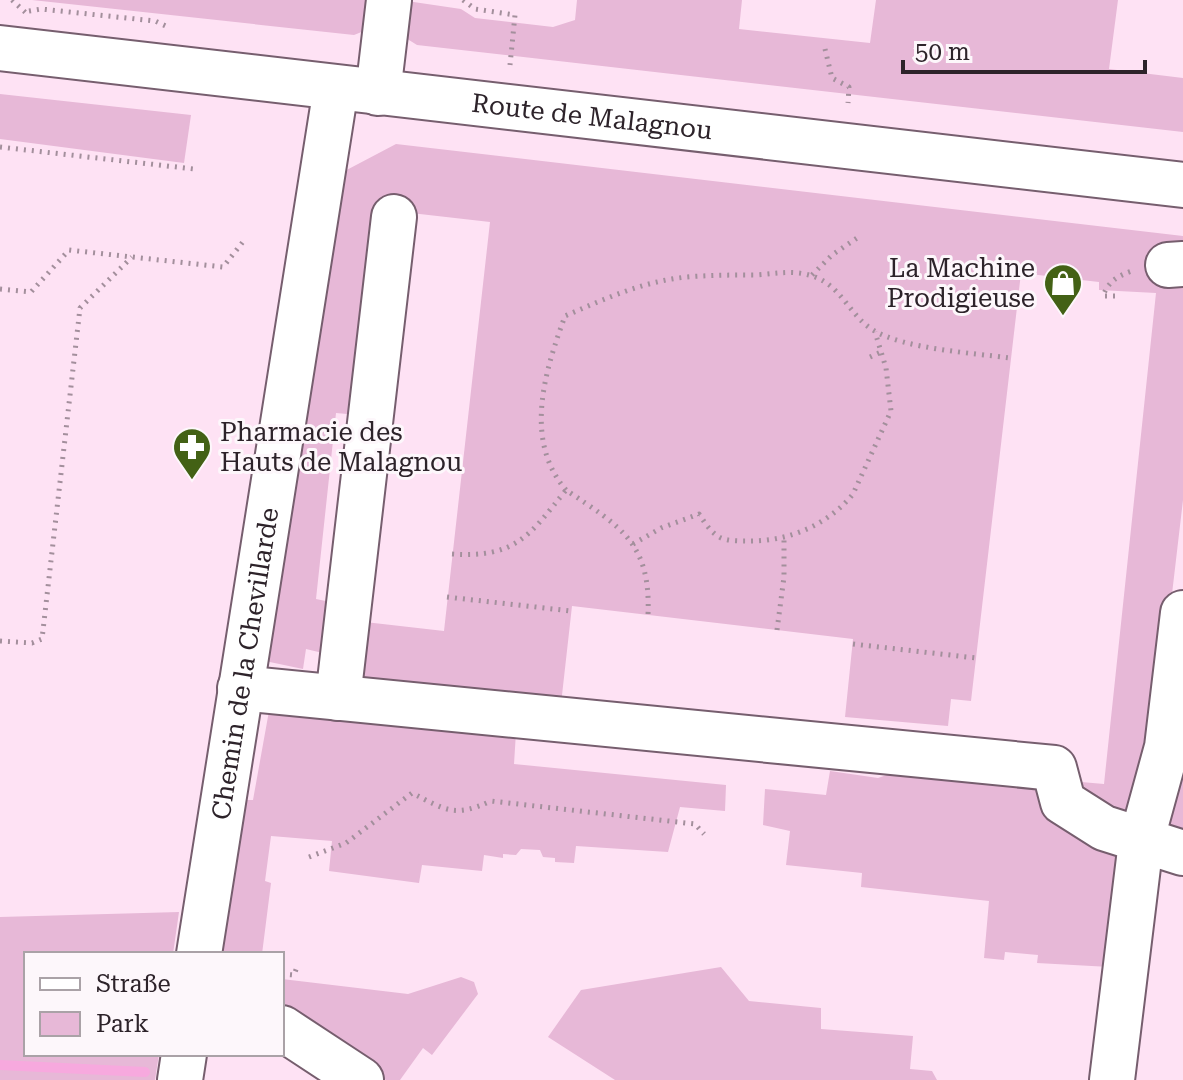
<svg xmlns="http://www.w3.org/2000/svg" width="1183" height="1080" font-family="'Roboto Serif',serif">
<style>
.green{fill:#e7b8d7}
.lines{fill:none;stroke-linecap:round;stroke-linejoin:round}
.stream{stroke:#f7a9de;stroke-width:10}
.minor-casing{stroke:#765e6e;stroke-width:48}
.major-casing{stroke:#765e6e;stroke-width:48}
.path{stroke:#a38f9c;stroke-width:5;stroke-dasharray:2 6;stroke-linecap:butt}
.minor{stroke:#fff;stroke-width:44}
.major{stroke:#fff;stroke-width:44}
.labels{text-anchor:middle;stroke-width:6;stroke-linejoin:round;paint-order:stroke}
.street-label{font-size:26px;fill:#2d232a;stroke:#fdf7fb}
.poi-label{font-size:26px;fill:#2d232a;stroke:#fdf7fb;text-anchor:end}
</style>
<rect width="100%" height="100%" fill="#fee2f4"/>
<g class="green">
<polygon points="32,0 375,0 369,29 354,35"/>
<polygon points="400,0 461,9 475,18 553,27 575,20 577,0 742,0 739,29 870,43 876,0 1118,0 1109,69 1183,78 1183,132 417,45 401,35"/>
<polygon points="0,94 191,115 184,163 0,139"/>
<polygon points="396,144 1183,236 1183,500 1157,722 1110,967 1037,963 1038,955 1005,952 1004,960 984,958 989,901 861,887 862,873 786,865 790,831 763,825 765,789 826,795 830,771 878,778 910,767 1104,784 1156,293 1099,290 1099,282 1021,273 971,701 951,699 948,726 845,717 853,639 572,606 561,704 358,681 365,622 444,631 490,222 411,213 358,415 336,413 316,599 340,604 331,655 306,649 303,669 265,661 339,174"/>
<polygon points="269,711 516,732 514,764 726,785 725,811 680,807 668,852 576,846 574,863 555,862 555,858 543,857 540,850 521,849 516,855 503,854 503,858 484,855 482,871 422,865 419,883 329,871 332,841 271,836 265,881 271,883 262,954 220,954 242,800 253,800"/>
<polygon points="1183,731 1183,837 1158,834"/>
<polygon points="179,912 173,954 26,954 26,1054 159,1054 155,1080 0,1080 0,917"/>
<polygon points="721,967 749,1001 821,1008 821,1029 913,1036 910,1069 932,1071 937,1080 615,1080 548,1037 581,990"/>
<polygon points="461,977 474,982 478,994 432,1055 423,1048 400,1080 386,1080 282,1011 282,979 408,994"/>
</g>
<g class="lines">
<polyline class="stream" points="0,1065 145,1072"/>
<defs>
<g id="minor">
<polyline points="378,93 389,0"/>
<polyline points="1168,265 1183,264"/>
<polyline points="240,688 1054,768 1063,802 1104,828 1183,853"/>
<polyline points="338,698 394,217"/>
<path id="s1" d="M 199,954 L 336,88"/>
<polyline points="282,1028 361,1080"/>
<polyline points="180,1080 184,1054"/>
<polyline points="1112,1080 1141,842 1167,747 1183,613"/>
</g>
<g id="major">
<path id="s2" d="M 0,48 L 1183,185"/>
</g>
</defs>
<use href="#minor" class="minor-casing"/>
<use href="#major" class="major-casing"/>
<g class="path">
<polyline points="12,0 26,13"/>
<polyline points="463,0 475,9 515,15 510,65"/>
<polyline points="29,11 41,9 155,21 168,27"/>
<polyline points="825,49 832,78 849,87 848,103"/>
<polyline points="0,147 194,169"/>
<polyline points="812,275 832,255 860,236"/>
<polyline points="0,289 31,292 69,250 223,267 246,238"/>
<path d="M 1115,296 L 1103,296 C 1108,282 1117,276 1132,271"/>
<polyline points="870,357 881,352"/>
<path d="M 566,490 C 523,440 545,371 565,316 C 604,299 644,281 687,277 C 710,275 732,275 755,275 C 776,274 794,269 815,277 C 842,287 850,316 873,330 C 904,349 973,353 1010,358"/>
<path d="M 633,544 L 661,528 L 699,514 C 705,523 711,533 721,538 C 728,541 738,541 746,541 C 787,542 827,526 853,494 L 891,411 L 886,368 L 875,332"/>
<path d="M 452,554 C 516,558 529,536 566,490 C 621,527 651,543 648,615"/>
<polyline points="447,597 571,611"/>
<polyline points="777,630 784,577 784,538"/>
<polyline points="0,641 32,643 42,639 80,308 132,257"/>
<polyline points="853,644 976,658"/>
<path d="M 309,857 L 346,843 L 412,793 C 446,810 454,818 491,801 L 695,824 L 704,834"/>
<polyline points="282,974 294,975 298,964"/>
</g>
<use href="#minor" class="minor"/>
<use href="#major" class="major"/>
</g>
<defs>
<symbol id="shop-pin" viewBox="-11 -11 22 30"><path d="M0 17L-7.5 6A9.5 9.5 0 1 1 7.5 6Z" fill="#436115" stroke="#fdf7fb"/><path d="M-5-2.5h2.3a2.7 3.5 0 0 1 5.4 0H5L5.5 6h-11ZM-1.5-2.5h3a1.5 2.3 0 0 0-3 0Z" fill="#fff"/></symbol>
<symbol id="pharmacy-pin" viewBox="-11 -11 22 30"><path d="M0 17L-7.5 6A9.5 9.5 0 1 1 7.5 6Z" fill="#436115" stroke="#fdf7fb"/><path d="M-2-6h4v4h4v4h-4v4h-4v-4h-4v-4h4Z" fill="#fff"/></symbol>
</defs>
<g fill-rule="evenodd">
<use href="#shop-pin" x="1041" y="261" width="44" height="60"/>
<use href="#pharmacy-pin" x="170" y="425" width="44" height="60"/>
</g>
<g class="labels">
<g class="street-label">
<text dy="9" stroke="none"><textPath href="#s2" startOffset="596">Route de Malagnou</textPath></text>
<text dy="9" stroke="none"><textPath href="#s1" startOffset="294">Chemin de la Chevillarde</textPath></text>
</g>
<g class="poi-label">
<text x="1035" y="277">La Machine<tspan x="1035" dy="30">Prodigieuse</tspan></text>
<text x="220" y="441" text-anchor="start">Pharmacie des<tspan x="220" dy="30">Hauts de Malagnou</tspan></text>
</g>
</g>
<rect x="24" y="952" width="260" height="104" fill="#fdf7fb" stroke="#aaa2a7" stroke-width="2"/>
<rect x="40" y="978" width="40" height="12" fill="#ffffff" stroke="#aaa2a7" stroke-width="2"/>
<text x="96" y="992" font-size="24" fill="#2d232a">Straße</text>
<rect x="40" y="1012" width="40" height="24" fill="#e7b8d7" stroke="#aaa2a7" stroke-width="2"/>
<text x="96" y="1032" font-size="24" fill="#2d232a">Park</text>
<path d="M903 60v12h242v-12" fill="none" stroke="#2d232a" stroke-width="4"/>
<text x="915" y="60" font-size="24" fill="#2d232a" stroke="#fdf7fb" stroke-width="6" paint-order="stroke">50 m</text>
</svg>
